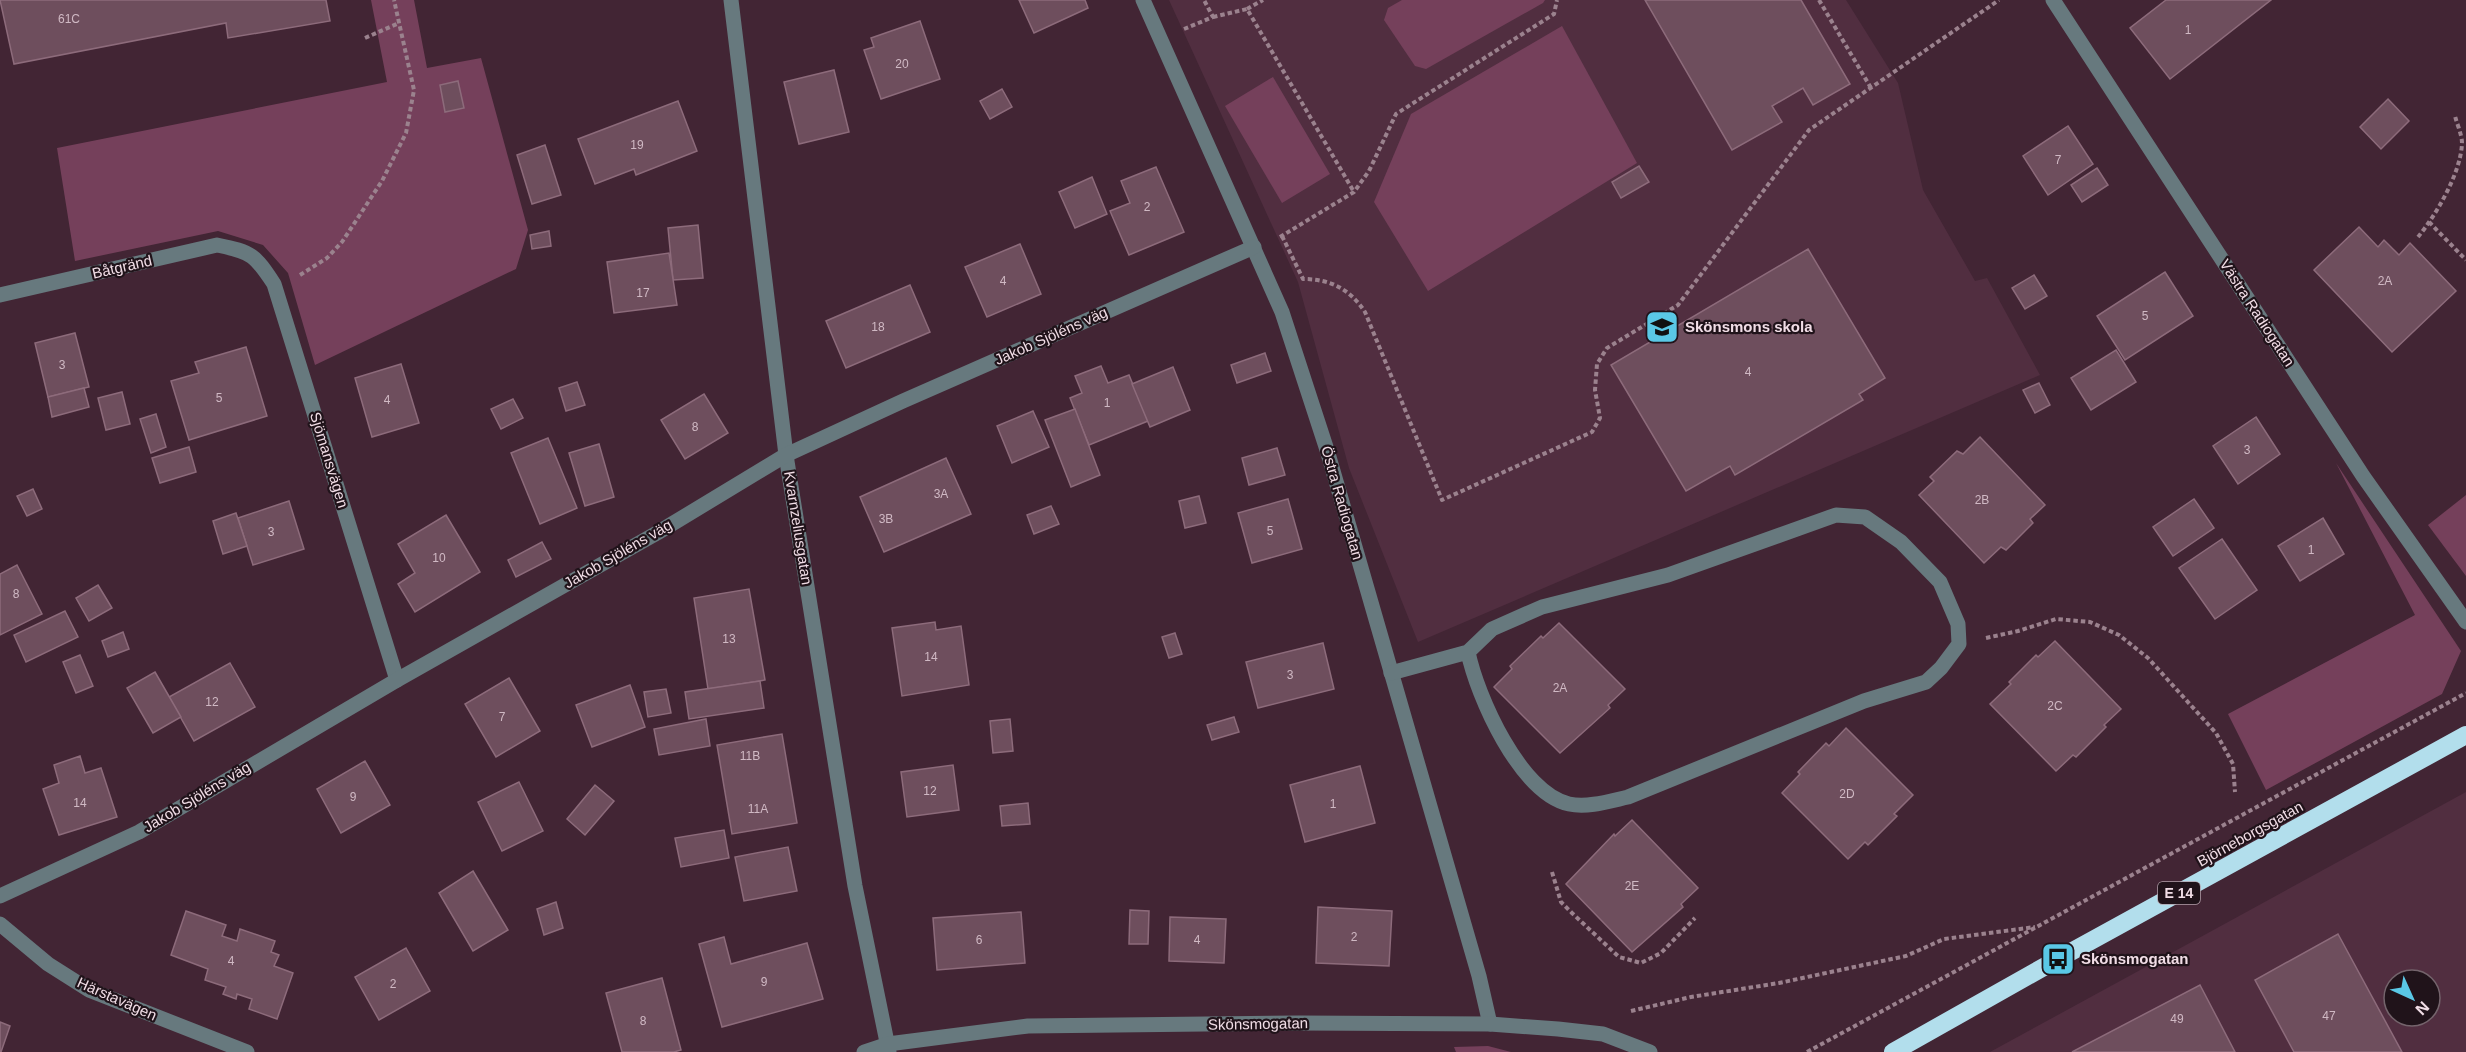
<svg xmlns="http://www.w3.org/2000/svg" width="2466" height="1052" font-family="Arial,sans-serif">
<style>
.built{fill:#512e40;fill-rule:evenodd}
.green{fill:#75405b}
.building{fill:#6e4e5d;stroke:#8d6b7b;stroke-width:1.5}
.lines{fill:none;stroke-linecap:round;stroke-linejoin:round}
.path{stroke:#9b828e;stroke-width:4;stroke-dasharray:4.5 3;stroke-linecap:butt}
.minor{stroke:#67797e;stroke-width:15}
.highway{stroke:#b2deec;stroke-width:18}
.labels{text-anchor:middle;stroke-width:4.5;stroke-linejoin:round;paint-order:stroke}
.number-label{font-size:12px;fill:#d0b9c4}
.shield{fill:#20131a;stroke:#b2a0a9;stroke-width:1.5}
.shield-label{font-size:14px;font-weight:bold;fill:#f1dde6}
.street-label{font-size:15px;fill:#f1dde6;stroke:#20131a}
.poi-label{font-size:15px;font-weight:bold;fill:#f1dde6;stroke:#20131a;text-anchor:start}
</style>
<rect width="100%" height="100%" fill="#422534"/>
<g class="built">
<polygon points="1169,0 1846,0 1898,83 1923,190 1975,281 1987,278 2040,375 1418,642 1349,468 1298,282"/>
<path d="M 2466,792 L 2466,1052 L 1990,1052 L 2208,933 ZM 2394,980 L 2430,980 L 2430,1016 L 2394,1016 Z"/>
</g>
<g class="green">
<polygon points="371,0 414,0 427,68 481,58 528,230 516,269 315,365 288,273 263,245 218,231 75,261 57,148 387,82"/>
<polygon points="1402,0 1545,0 1543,3 1426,69 1415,66 1384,20 1388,8"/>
<polygon points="1562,26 1637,163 1428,291 1374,202 1411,114"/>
<polygon points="1273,77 1330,174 1282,203 1225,106"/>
<polygon points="2336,463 2461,651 2442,694 2266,790 2228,714 2415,615"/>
<polygon points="2466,495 2466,576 2428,525"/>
<polygon points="1488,1046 1511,1052 1456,1052 1454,1047"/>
</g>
<g class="building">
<polygon points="0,0 326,0 330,21 228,38 226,23 14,64"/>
<polygon points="1019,0 1085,0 1088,8 1034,33"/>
<polygon points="1645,0 1801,0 1850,84 1813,105 1803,88 1772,106 1782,122 1732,150"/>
<polygon points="2166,0 2271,0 2170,79 2130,28"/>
<polygon points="920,21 940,79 881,99 864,50 874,47 871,38"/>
<polygon points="834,70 849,132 799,144 784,82"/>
<polygon points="458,81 464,108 445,112 440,85"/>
<polygon points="1002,89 1012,107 990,119 980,101"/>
<polygon points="2388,99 2409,121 2381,149 2360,127"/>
<polygon points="678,101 697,151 636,175 634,169 595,184 578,139"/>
<polygon points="2068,126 2093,164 2048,195 2023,156"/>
<polygon points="545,145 561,195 532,204 517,155"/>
<polygon points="1639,166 1649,182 1621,198 1612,182"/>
<polygon points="1156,167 1184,232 1129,255 1110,211 1130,203 1121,181"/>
<polygon points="2097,168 2108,185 2082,202 2071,185"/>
<polygon points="1092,177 1107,214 1075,228 1059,192"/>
<polygon points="698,225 703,278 673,280 668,228"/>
<polygon points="2359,227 2378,247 2384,240 2399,255 2410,243 2456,291 2392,352 2314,270"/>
<polygon points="549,231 551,246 532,249 530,235"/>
<polygon points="1020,244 1041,294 987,317 965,267"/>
<polygon points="1808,249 1885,378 1859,394 1863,400 1735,475 1730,466 1686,491 1611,365"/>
<polygon points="669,253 677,305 614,313 607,262"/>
<polygon points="2165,272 2193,316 2125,360 2097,316"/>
<polygon points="2034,275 2047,296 2025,309 2012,288"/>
<polygon points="910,285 930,332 846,368 826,321"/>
<polygon points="75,333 89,387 48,397 35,343"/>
<polygon points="246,347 267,416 189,440 171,381 199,373 195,362"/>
<polygon points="2116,350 2136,382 2091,410 2071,378"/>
<polygon points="1265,353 1271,371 1237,383 1231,365"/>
<polygon points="401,364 419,423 372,437 355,378"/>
<polygon points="1101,366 1108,383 1129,375 1148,421 1089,445 1070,398 1082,393 1075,376"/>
<polygon points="1173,367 1190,410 1150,427 1132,384"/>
<polygon points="577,382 585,405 566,411 559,388"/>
<polygon points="2039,383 2050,405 2035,413 2023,390"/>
<polygon points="84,388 89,407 52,417 48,397"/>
<polygon points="122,392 130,424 106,430 98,398"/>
<polygon points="704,394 728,433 685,459 661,420"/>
<polygon points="513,399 523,418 501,429 491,409"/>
<polygon points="1075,409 1100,475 1071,487 1045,420"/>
<polygon points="1033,411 1049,447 1012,463 997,426"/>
<polygon points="156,414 166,447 151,453 140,419"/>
<polygon points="2256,417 2280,454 2238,484 2213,446"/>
<polygon points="1980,437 2045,505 2030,519 2033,523 2006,550 2001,547 1984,563 1919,495 1934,481 1930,477 1957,451 1963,454"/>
<polygon points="548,438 577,508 540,524 511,453"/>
<polygon points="599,444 614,497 585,506 569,453"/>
<polygon points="189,447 196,472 160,483 152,458"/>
<polygon points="1277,448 1285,475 1249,485 1242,458"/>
<polygon points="946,458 971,514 884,552 860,497"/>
<polygon points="33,489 42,509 27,516 17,496"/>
<polygon points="1199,496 1206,523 1185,528 1179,501"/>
<polygon points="1288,499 1302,549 1252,563 1238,513"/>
<polygon points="2194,499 2214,528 2173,556 2153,527"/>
<polygon points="289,501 304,549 253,565 238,518"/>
<polygon points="1051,506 1059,524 1034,534 1027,515"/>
<polygon points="236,513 247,546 223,554 213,521"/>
<polygon points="446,515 480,572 415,612 398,584 415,573 398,544"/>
<polygon points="2323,518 2344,554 2300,581 2278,546"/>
<polygon points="2222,539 2257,590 2215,619 2179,568"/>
<polygon points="542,542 551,559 516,577 508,560"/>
<polygon points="17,565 42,614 0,635 0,574"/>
<polygon points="98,585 112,608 89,621 76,598"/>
<polygon points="749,589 765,680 708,689 694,598"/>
<polygon points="65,611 78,637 26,662 14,635"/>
<polygon points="935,622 936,630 961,626 969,685 902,696 892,628"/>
<polygon points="1559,623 1625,689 1608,705 1610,708 1560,753 1494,687 1512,669 1510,666 1541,636 1543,638"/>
<polygon points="123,632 129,649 108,657 102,641"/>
<polygon points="1175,633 1182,654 1169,658 1162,637"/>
<polygon points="2055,641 2121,709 2104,725 2106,727 2076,757 2073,755 2056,771 1990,704 2011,684 2009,682 2036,655 2038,657"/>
<polygon points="1323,643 1334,689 1258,708 1246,662"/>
<polygon points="80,655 93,686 76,693 63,662"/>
<polygon points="230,663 255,707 194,741 169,697"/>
<polygon points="155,672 181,717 153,733 127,688"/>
<polygon points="509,678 540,731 496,757 465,704"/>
<polygon points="760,681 764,708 689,719 685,692"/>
<polygon points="630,685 645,727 592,747 576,705"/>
<polygon points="666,689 671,713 648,717 644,692"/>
<polygon points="1234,717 1239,732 1212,740 1207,725"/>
<polygon points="706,719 710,746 659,755 654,729"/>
<polygon points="1010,719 1013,751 993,753 990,721"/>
<polygon points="1846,728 1913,795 1894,814 1897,816 1868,845 1865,842 1848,859 1782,793 1800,774 1798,772 1826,743 1829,746"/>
<polygon points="782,734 797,823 732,834 717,745"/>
<polygon points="80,756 85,773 101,768 117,817 59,835 43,789 59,783 54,765"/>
<polygon points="365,761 390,805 341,833 317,789"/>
<polygon points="953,765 959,810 907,817 901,772"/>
<polygon points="1360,766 1375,823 1305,842 1290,785"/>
<polygon points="519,782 543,831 502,851 478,802"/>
<polygon points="595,785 614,801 585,835 567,819"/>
<polygon points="1028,803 1030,824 1002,826 1000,806"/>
<polygon points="1632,820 1698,888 1681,904 1683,907 1632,952 1566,884 1614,834 1615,836"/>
<polygon points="724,830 729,858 681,867 675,838"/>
<polygon points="788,847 797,891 744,901 735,857"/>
<polygon points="473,871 508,930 473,951 439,893"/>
<polygon points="556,902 563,928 544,935 537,909"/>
<polygon points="1318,907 1392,911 1389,966 1316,963"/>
<polygon points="1130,910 1149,911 1148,944 1129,944"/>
<polygon points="186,911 226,925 222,936 237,941 240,929 275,941 271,952 279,955 274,966 293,973 277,1019 249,1009 252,999 237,994 236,999 223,994 226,987 205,980 208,969 171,955"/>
<polygon points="1021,912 1025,963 937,970 933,918"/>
<polygon points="1170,917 1226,919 1224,963 1169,961"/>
<polygon points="2338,934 2402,1052 2294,1052 2255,980"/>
<polygon points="724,937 731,964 807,943 823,999 722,1027 699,944"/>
<polygon points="406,948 430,991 379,1020 355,977"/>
<polygon points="662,978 681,1050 674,1052 622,1052 606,993"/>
<polygon points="2200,985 2235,1052 2072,1052"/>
<polygon points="0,1022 10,1026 1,1052 0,1052"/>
</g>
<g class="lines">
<g class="path">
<polyline points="1819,0 1871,88"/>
<polyline points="1247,9 1263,0"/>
<polyline points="1213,17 1247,9 1354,192"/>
<polyline points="1184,29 1213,17 1204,0"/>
<polyline points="365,38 399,23"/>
<polyline points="2429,222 2466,260"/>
<path d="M 1282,236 L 1303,279 C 1330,279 1350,289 1365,312 L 1442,500 L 1592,432 L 1600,418 L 1595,390 L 1597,364 L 1607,348 L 1678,305 L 1809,130 L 1999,0"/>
<polyline points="1280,237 1354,192 1369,171 1396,114 1554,14 1557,0"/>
<path d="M 2418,237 C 2436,215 2461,173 2462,143 C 2462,135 2457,124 2455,116"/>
<polyline points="300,275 327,258 342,242 382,181 406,133 414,90 394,0"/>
<polyline points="1986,638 2018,631 2056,619 2090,622 2119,635 2148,658 2216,733 2233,764 2235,792"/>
<polyline points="1552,872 1561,902 1572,913 1619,957 1641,963 1661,953 1695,918"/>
<polyline points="1631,1011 1691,997 1779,983 1906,956 1944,939 2035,927"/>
<polyline points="1807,1052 2466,693"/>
</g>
<g class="minor">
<polyline points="731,0 786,455 855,886 889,1052"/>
<polyline points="1143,0 1282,312 1327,450 1479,976 1490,1024"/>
<polyline points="2053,0 2363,476 2466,622"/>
<path d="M 0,295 L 217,245 C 252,252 255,255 274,284 L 397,680"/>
<path d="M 1391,673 L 1468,652 L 1492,629 L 1542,607 L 1668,575 L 1836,515 L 1865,517 L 1901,542 L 1940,582 L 1958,624 L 1959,644 L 1941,668 L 1926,682 L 1864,701 L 1628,797 C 1610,801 1588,808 1569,804 C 1520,793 1477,696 1468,652"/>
<polyline points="0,896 139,832 397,680 657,533 786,455 903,401 1254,247"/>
<polyline points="0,924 48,964 89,990 247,1052"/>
<polyline points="864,1052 888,1044 1028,1026 1299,1023 1490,1024 1558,1029 1603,1034 1650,1052"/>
</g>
<polyline class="highway" points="1893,1052 2058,959 2466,735"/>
</g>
<defs>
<symbol id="school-square" viewBox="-11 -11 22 22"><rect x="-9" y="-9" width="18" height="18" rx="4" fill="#5ac8e6" stroke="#20131a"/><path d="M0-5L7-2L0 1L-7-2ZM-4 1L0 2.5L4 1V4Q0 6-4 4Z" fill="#111"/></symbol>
<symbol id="bus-square" viewBox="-11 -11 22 22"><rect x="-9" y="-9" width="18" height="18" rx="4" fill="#5ac8e6" stroke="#20131a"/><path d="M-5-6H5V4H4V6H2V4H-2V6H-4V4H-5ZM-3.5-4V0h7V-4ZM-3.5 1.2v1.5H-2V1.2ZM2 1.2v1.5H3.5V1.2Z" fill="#111"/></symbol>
</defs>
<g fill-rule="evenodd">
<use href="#school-square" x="1643" y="308" width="38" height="38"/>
<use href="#bus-square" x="2039" y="940" width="38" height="38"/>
</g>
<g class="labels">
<g class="number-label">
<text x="69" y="23">61C</text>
<text x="2188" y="34">1</text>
<text x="902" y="68">20</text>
<text x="637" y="149">19</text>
<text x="2058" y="164">7</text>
<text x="1147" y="211">2</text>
<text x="1003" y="285">4</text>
<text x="2385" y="285">2A</text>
<text x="643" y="297">17</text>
<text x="2145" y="320">5</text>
<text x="878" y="331">18</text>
<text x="62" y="369">3</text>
<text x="1748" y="376">4</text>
<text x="219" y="402">5</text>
<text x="387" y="404">4</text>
<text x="1107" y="407">1</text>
<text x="695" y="431">8</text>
<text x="2247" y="454">3</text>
<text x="941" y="498">3A</text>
<text x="1982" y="504">2B</text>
<text x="886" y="523">3B</text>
<text x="1270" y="535">5</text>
<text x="271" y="536">3</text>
<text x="2311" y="554">1</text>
<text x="439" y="562">10</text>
<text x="16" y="598">8</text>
<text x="729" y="643">13</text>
<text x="931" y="661">14</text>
<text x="1290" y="679">3</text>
<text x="1560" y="692">2A</text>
<text x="212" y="706">12</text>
<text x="2055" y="710">2C</text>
<text x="502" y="721">7</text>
<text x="750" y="760">11B</text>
<text x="930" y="795">12</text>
<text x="1847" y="798">2D</text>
<text x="353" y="801">9</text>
<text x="80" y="807">14</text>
<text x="1333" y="808">1</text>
<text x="758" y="813">11A</text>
<text x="1632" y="890">2E</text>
<text x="1354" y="941">2</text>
<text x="979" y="944">6</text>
<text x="1197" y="944">4</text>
<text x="231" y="965">4</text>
<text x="764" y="986">9</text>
<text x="393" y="988">2</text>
<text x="2329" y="1020">47</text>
<text x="2177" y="1023">49</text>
<text x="643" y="1025">8</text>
</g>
<rect class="shield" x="2158" y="882" width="42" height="22" rx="4.5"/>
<g class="shield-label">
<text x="2179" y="898">E 14</text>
</g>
<g class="street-label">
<text transform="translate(122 267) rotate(-13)" y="5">Båtgränd</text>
<text transform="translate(2257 313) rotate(57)" y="5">Västra Radiogatan</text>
<text transform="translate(1051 336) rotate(-24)" y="5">Jakob Sjöléns väg</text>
<text transform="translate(329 460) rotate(73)" y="5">Sjömansvägen</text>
<text transform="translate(1342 503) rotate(74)" y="5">Östra Radiogatan</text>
<text transform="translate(798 528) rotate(81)" y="5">Kvarnzeliusgatan</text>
<text transform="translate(618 554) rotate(-30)" y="5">Jakob Sjöléns väg</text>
<text transform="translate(197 797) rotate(-31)" y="5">Jakob Sjöléns väg</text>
<text transform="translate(2250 834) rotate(-29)" y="5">Björneborgsgatan</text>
<text transform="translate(117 999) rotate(24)" y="5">Härstavägen</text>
<text transform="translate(1258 1024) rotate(-1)" y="5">Skönsmogatan</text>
</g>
<g class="poi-label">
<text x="1685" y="332">Skönsmons skola</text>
<text x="2081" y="964">Skönsmogatan</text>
</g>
</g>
<g transform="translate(2412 998) rotate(135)"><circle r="28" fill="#20131a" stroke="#74646c" stroke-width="1.5"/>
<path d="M0-4.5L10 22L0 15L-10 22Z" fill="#5ac8e6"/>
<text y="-9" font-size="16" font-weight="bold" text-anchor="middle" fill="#f1dde6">N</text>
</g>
</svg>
